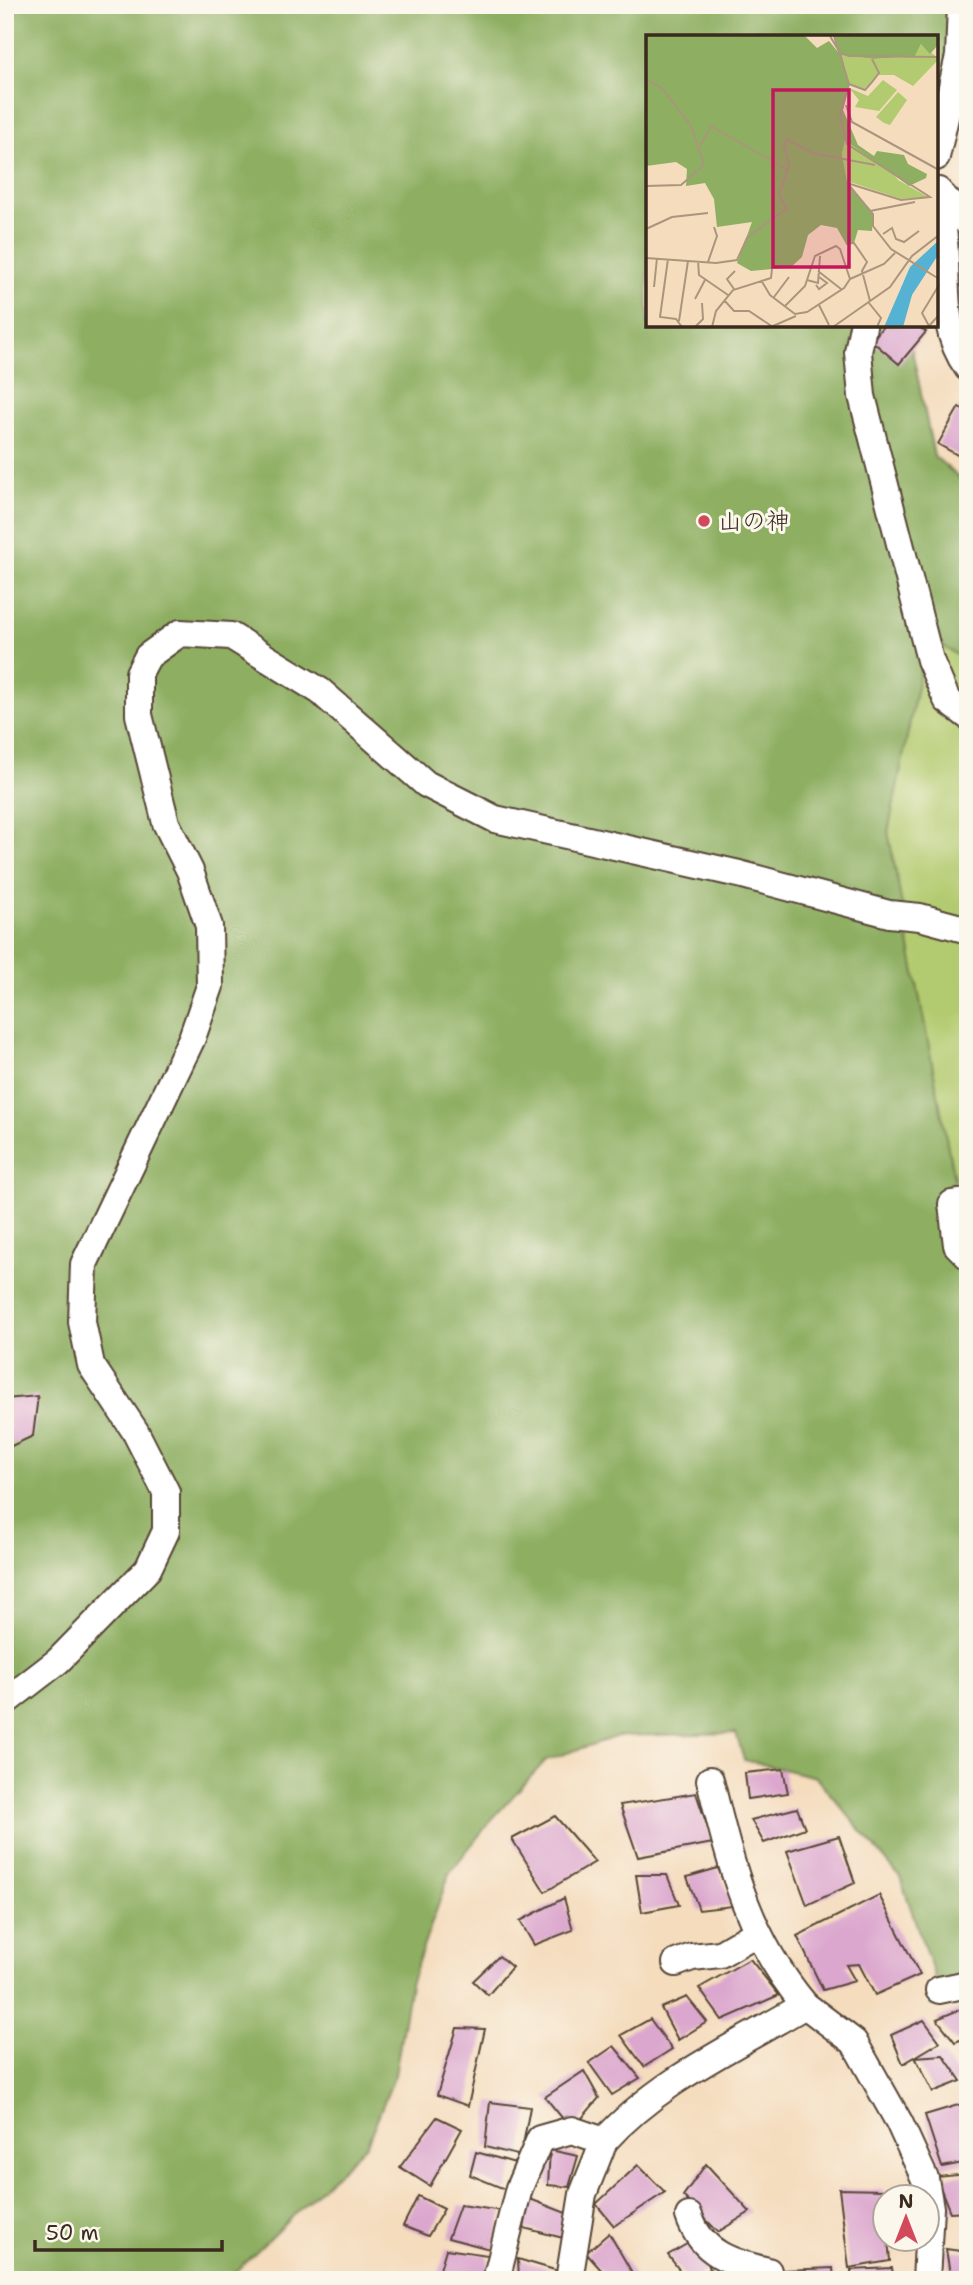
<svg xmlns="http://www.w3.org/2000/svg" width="973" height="2285" font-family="'Shantell Sans','Klee One',sans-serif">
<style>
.green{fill:#b3cb70;stroke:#777a47;stroke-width:2}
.forest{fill:#8eaf62;stroke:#646c40;stroke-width:2}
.building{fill:#dca7ce}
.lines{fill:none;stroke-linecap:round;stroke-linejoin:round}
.minor-casing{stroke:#574536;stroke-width:30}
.minor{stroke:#fff;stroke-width:26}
.poi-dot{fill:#d1495b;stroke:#fbf7ec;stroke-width:2.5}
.labels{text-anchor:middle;stroke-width:6;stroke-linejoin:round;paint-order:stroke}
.poi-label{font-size:24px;fill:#3b2a1e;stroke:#fbf7ec;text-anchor:start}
.inset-road{fill:none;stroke:#aa957d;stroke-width:2}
.view{fill:#c2185b;fill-opacity:0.15;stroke:#c2185b;stroke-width:3.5}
.inset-edge{fill:none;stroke:#3b2a1e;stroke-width:3.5}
</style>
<rect width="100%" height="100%" fill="#fbf7ec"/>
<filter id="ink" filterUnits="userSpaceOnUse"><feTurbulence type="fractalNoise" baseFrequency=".0143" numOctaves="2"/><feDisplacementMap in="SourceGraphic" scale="14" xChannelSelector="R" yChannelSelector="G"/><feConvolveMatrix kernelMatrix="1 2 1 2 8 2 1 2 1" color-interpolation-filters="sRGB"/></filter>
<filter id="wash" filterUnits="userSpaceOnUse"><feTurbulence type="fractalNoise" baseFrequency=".00686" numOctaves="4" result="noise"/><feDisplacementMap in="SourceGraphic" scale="28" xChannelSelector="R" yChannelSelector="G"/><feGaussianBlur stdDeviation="1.57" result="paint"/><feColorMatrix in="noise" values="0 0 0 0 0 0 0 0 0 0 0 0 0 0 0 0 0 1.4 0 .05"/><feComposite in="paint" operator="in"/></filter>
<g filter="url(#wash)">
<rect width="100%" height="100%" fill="#f4dcbd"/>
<polygon class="green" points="927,635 968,662 968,1181 954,1179 888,832"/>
<polygon class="forest" points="5,5 961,5 936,157 936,37 648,37 648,326 907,326 934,456 968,485 968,662 927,636 888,832 954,1179 952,1204 968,1256 968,1984 939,1990 900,1877 816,1777 744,1760 736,1733 618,1736 546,1760 493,1818 450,1872 410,1984 395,2075 367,2144 234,2273 221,2280 5,2280"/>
<g id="blocks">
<g class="building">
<polygon points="883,326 918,326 926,332 899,364 872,341"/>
<polygon points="959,407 968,412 968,461 938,444"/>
<polygon points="38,1396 33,1436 5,1449 5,1399"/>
<polygon points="783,1769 788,1793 748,1799 745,1773"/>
<polygon points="696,1793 713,1843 638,1857 620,1805"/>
<polygon points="797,1808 805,1828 764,1843 751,1820"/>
<polygon points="555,1816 595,1862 545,1892 512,1839"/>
<polygon points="839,1836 855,1883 807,1905 787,1851"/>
<polygon points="718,1868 733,1906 699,1910 687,1877"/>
<polygon points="636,1875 667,1875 679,1905 642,1912"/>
<polygon points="879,1895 920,1975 875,1995 859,1964 846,1965 855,1981 823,1990 797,1936"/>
<polygon points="564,1898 573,1930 534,1945 520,1921"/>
<polygon points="499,1956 512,1967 488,1995 473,1981"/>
<polygon points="750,1959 779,1995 722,2020 699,1988"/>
<polygon points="687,1997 707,2022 678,2040 661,2008"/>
<polygon points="968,2006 968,2037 955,2042 937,2019"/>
<polygon points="650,2019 672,2049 644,2067 621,2035"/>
<polygon points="924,2020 940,2042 915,2057 943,2055 961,2081 933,2092 915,2057 903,2064 891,2035"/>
<polygon points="457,2028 485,2029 468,2106 437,2095"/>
<polygon points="614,2046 640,2078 612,2095 589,2063"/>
<polygon points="584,2071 599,2098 572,2130 545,2097"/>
<polygon points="490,2102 530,2107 521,2156 485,2147"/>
<polygon points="968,2102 968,2162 942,2167 925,2115"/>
<polygon points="437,2117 462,2129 430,2186 400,2167"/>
<polygon points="550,2150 578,2156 569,2187 548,2185"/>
<polygon points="476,2152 515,2163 507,2190 470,2175"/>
<polygon points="706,2164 750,2212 718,2232 683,2196"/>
<polygon points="638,2165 665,2192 614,2226 596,2204"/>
<polygon points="968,2174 968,2211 950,2212 936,2177"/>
<polygon points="839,2189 884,2190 886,2240 888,2240 890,2261 849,2268"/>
<polygon points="418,2196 444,2209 428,2236 403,2226"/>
<polygon points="530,2199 566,2213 575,2241 524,2228"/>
<polygon points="460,2205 503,2211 494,2250 448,2238"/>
<polygon points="609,2233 634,2276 610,2280 586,2253"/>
<polygon points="699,2237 710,2269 694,2280 687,2280 668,2255"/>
<polygon points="446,2249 488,2255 489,2275 467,2275 466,2280 437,2280"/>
<polygon points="946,2249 968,2252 968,2280 951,2280"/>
<polygon points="518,2259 558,2271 555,2280 519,2280"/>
<polygon points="833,2268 834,2280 787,2280 785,2270"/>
<polygon points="892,2268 894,2280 851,2280 851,2270"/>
</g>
</g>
</g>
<g filter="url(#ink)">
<use href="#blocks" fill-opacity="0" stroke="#574536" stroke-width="2"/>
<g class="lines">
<defs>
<g id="minor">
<polyline points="936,157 959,56 961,5"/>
<polyline points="938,191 968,223"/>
<path d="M 936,199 C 956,255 931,318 968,368"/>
<polyline points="863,326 858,352 862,396 930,660 947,700 968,716"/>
<polyline points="968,1202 952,1204 957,1245 968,1256"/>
<polyline points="5,1702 58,1661 148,1569 166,1531 166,1492 135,1431 91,1365 82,1322 84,1264 192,1038 210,986 209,926 190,871 166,823 139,715 139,673 148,656 180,633 231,636 320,691 426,784 495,819 739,874 889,914 920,917 968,930"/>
<path d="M 710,1780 C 731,1865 747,1936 805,2005"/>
<polyline points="676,1963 692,1957 720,1954 756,1933"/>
<polyline points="939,1990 968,1984"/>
<path d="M 689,2216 C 702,2255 732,2262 768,2271 L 770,2280"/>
<path d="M 496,2280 L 519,2188 L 540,2139 L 572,2130 L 604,2141 C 659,2080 735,2047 805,2005 L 854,2042 L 899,2122 L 925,2179 L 930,2208 L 926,2280"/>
<polyline points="569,2280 583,2194 604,2141"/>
</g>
</defs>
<use href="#minor" class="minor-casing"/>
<use href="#minor" class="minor"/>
</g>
</g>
<circle class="poi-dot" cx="704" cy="521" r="7"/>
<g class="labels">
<g class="poi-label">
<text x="718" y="529">山の神</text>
</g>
</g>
<g transform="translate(646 35)">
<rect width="292" height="292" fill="#f4dcbd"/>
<path d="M 275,9 L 293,24 L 267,51 L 248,40 L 232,40 L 218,54 L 203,49 L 196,20 L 228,24 L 269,21 ZM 237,45 L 251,55 L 233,76 L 209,72 L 213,65 L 203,53 L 222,61 ZM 252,57 L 261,65 L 244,90 L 238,88 L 230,82 ZM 199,104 L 245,135 L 252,145 L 282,162 L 255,164 L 201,146 L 196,119 Z" fill="#b3cb70"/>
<path d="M 0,1 L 159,1 L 171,13 L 183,6 L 192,17 L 188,1 L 292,1 L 292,10 L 284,19 L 275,9 L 269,21 L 228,24 L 196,20 L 203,49 L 197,75 L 212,110 L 228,121 L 231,116 L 258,120 L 262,129 L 281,139 L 280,143 L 263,151 L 199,105 L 196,119 L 201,146 L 227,179 L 226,196 L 212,195 L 208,208 L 200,209 L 191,193 L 175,190 L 162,200 L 156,222 L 145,232 L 105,236 L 91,228 L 106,187 L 71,192 L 68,164 L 59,148 L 40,151 L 41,134 L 30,127 L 0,131 Z" fill="#8eaf62"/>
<path d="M 292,206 L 292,220 L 266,260 L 257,292 L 238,292 L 264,232 Z" fill="#55b2d3"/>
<path class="inset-road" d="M 184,1 L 194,18 L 203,21 L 293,22M 188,1 L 203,49 L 194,82 L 201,109 L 284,162 L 255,165 L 201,148M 0,45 L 16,53 L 45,91 L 58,130 L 35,150 L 0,151M 203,49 L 219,55 L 226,47 L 233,38 L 226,24M 200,70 L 206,87 L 293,135M 54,111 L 65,91 L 142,135M 201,148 L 227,179 L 227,191 L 245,214 L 293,244M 224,176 L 269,167M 0,194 L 26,182 L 62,178M 237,199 L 246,193 L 250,204 L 258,207 L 273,196M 200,209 L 208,208 L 221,227 L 216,236 L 224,266M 0,223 L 70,228 L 91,225 L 101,203 L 140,174 L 133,158 L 143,131 L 138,110 L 141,104 L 166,118 L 229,130M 22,224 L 14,282 L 30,284 L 36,292M 52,226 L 53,240 L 82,260M 62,227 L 71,201 L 68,192M 172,236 L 195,254M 204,244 L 238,229 L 249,218M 115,245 L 124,260 L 149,279 L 161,277 L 198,253 L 204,244 L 194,214 L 190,211 L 169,221 L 159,251 L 139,271M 161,245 L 172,248 L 174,221M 170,250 L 173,254 L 181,248 L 173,242M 8,252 L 11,223M 88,254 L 81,244 L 89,236M 128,262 L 143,242M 49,264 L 59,245M 78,265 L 88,276 L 103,276 L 127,292M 223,268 L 235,283 L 231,292M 173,270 L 183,290M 292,281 L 283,291 L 276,278 L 293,250M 33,286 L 42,226M 127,291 L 150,281M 49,292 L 57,284 L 56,268M 66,292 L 70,276 L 87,255 L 125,243 L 126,234M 187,292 L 244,252 L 266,221 L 293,200"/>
<path class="view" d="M 127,55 L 203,55 L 203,232 L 127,232 Z"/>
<rect width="292" height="292" class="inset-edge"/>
</g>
<rect width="973" height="2285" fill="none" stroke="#fbf7ec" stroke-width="28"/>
<g transform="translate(906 2218)"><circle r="33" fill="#fbf7ec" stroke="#aea59a" stroke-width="2"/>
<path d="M0-5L12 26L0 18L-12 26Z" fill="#d1495b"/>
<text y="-10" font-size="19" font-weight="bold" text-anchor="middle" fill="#3b2a1e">N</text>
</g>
<path d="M35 2240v10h187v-10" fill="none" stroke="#3b2a1e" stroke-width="3.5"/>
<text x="46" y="2240" font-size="21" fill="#3b2a1e" stroke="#fbf7ec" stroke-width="5" paint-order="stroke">50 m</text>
</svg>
